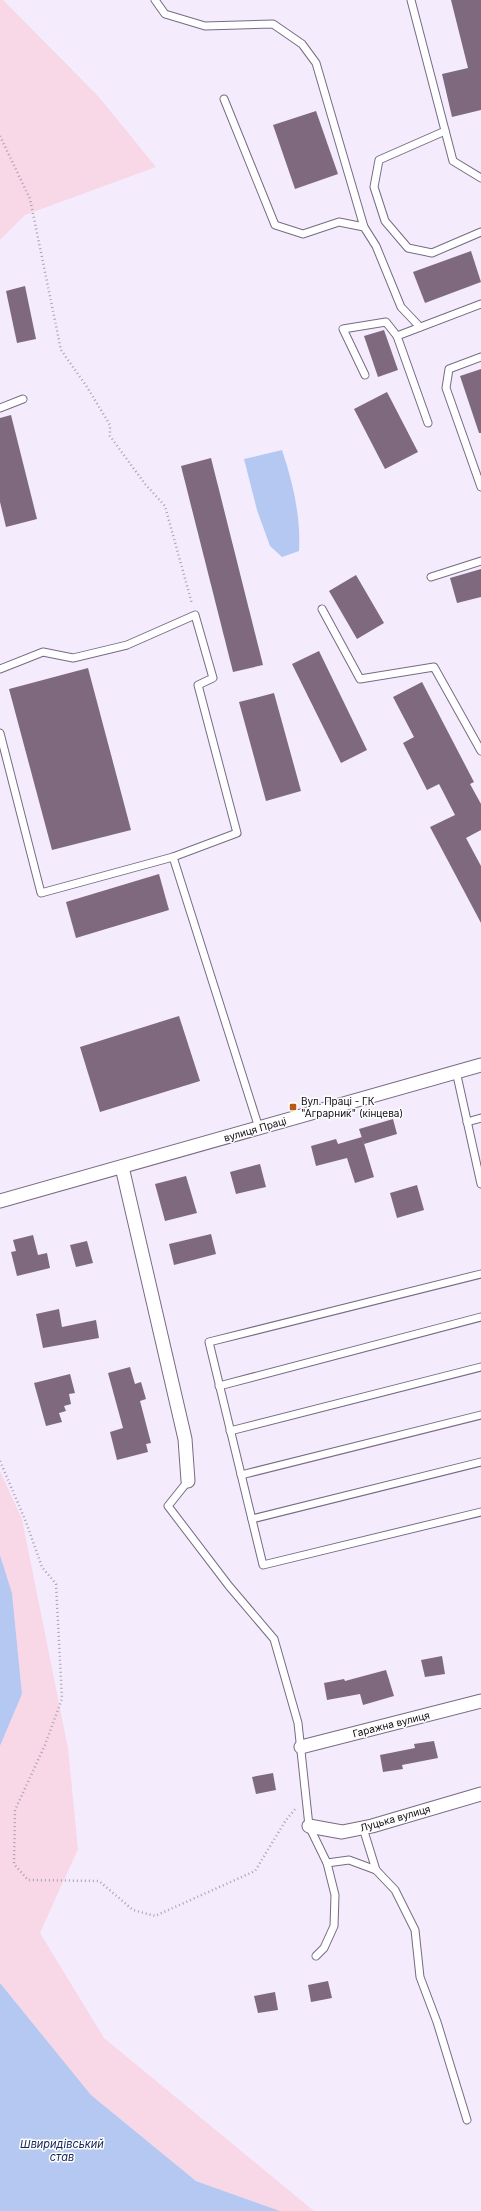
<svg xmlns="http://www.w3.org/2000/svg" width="481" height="2211" font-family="Inter,sans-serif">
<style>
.green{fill:#f8d7e7}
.water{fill:#b5c8f2}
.building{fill:#7e697e}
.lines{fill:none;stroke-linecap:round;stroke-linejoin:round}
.lane-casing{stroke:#776b84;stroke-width:9}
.street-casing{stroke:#776b84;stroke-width:15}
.path{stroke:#a9a2b0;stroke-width:2.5;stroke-dasharray:1 3;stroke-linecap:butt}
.lane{stroke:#fff;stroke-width:7}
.street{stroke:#fff;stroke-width:13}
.poi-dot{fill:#b85716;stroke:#fdfdfd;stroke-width:1.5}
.labels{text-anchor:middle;stroke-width:3;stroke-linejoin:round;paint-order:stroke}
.poi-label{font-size:10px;fill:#100c15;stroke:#fdfdfd;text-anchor:start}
.street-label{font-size:10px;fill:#100c15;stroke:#fdfdfd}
.water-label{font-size:11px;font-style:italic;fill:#152659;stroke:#fdfdfd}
</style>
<rect width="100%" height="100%" fill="#f4ecfd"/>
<g class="green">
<polygon points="0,0 3,0 98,96 156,167 25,215 0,240"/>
<polygon points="0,1471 22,1519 68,1748 78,1849 40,1933 104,2038 314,2211 280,2211 196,2181 91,2095 0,1983 0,1746 22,1694 12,1593 0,1555"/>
</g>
<g class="water">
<path d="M 282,450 C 293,483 301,517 299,551 L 282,557 L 270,546 L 257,510 L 244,459 Z"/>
<polygon points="0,1555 12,1593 22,1694 0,1746"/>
<polygon points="0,1983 91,2095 196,2181 280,2211 0,2211"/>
</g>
<g class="building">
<polygon points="451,0 481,0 481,110 452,117 442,74 468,68"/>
<polygon points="316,111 338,174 295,189 273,125"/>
<polygon points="471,251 481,282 425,303 413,272"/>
<polygon points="25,286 36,339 17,343 6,291"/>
<polygon points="384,330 398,370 378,377 364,336"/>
<polygon points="481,369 481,433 479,433 460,376"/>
<polygon points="387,392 418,452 385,469 354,409"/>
<polygon points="11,415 37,519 6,527 0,502 0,418"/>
<polygon points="211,458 263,665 233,672 181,466"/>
<polygon points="481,569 481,597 457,603 450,578"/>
<polygon points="356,575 384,623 357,639 329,591"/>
<polygon points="319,651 367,750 341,763 292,664"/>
<polygon points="88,668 131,830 52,850 9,689"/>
<polygon points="422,682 474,782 470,784 481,804 481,830 466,838 481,866 481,923 430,827 455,815 439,784 427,790 403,743 414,737 393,697"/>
<polygon points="274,693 301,791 266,801 239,702"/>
<polygon points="159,874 169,910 76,938 66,902"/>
<polygon points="179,1016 200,1081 100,1112 80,1047"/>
<polygon points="393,1119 397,1134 364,1144 359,1129"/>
<polygon points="362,1137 374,1177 355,1183 347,1158 316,1166 311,1146 336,1139 338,1144"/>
<polygon points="260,1164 266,1187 236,1194 230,1172"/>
<polygon points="186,1176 197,1213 165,1221 155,1184"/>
<polygon points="417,1185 424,1210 397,1218 390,1193"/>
<polygon points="211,1234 216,1254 174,1265 169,1244"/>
<polygon points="33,1235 38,1255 47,1253 50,1268 17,1276 11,1252 16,1251 13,1240"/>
<polygon points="87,1241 93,1263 76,1267 70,1245"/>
<polygon points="59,1309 62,1327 96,1320 99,1338 43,1348 36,1314"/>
<polygon points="130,1367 135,1384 141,1382 146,1399 140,1401 151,1443 146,1444 148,1452 117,1460 110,1432 123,1428 108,1373"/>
<polygon points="70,1374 75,1393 69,1394 71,1404 64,1406 66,1411 59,1413 62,1422 46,1426 34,1383"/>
<polygon points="442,1656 445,1674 425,1677 421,1660"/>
<polygon points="386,1670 394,1696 363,1705 360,1694 327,1700 324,1683 344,1679 345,1681"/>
<polygon points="434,1741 438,1758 402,1765 403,1769 383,1772 380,1755 415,1748 414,1744"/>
<polygon points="273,1773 276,1790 256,1794 252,1777"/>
<polygon points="328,1981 332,1998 311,2002 308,1985"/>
<polygon points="275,1992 278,2010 258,2013 254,1996"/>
</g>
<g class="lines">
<defs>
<g id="lane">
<polyline points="155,0 165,14 205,26 273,24 302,44 316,63 364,227"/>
<polyline points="411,0 453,161 481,178"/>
<polyline points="224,99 275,225 303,234 339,222 364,227 376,246 401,307 420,327"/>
<polyline points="445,131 379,160 374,187 385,221 408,248 432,253 481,232"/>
<polyline points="481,357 449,369 446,388 481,487"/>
<polyline points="365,375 343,329 386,322 397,336"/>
<polyline points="0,408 23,399"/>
<polyline points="428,423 397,336 481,304"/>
<polyline points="431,577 481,561"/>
<polyline points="322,609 360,679 434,667 481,751"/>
<polyline points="0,669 43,652 73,658 127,645 195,615 213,678 198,685 237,833 173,857"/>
<polyline points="0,733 41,893 173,857 259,1128"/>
<polyline points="456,1071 481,1184"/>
<polyline points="467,1122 481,1118"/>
<polyline points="481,1274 209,1342 263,1565 481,1512"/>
<polyline points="219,1386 481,1317"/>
<polyline points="230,1431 481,1367"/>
<polyline points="241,1475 481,1415"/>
<polyline points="188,1481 168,1506 229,1586 274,1639 298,1723 309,1826 327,1863 335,1895 334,1926 324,1948 316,1956"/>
<polyline points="252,1519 481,1462"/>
<polyline points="363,1828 376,1870 395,1890 415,1930 420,1977 437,2022 467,2120"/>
<polyline points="327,1863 349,1860 376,1870"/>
</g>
<g id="street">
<polyline points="122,1167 185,1439 188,1481"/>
<polyline points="0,1201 481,1065"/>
<polyline points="301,1747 481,1701"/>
<polyline points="309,1826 342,1832 372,1826 481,1794"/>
</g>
</defs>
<use href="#lane" class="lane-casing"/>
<use href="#street" class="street-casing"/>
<g class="path">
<polyline points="0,136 30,199 61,350 87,387 110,425 110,436 145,484 165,506 192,604"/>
<polyline points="0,1461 26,1522 42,1567 56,1584 62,1699 45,1745 15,1810 14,1864 28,1880 99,1881 133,1910 155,1916 255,1871 286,1820 296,1808"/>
</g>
<use href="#lane" class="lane"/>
<use href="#street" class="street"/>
</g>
<rect class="poi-dot" x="289" y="1103" width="8" height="8" rx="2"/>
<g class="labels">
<g class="poi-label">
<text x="301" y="1105">Вул. Праці - ГК<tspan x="301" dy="12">"Аграрник" (кінцева)</tspan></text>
</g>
<g class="street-label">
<text transform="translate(255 1129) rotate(-16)" y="4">вулиця Праці</text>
<text transform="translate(391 1724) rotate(-14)" y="4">Гаражна вулиця</text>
<text transform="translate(395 1818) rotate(-16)" y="4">Луцька вулиця</text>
</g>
<g class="water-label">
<text x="62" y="2148">Швиридівський<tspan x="62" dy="13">став</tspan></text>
</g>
</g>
</svg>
